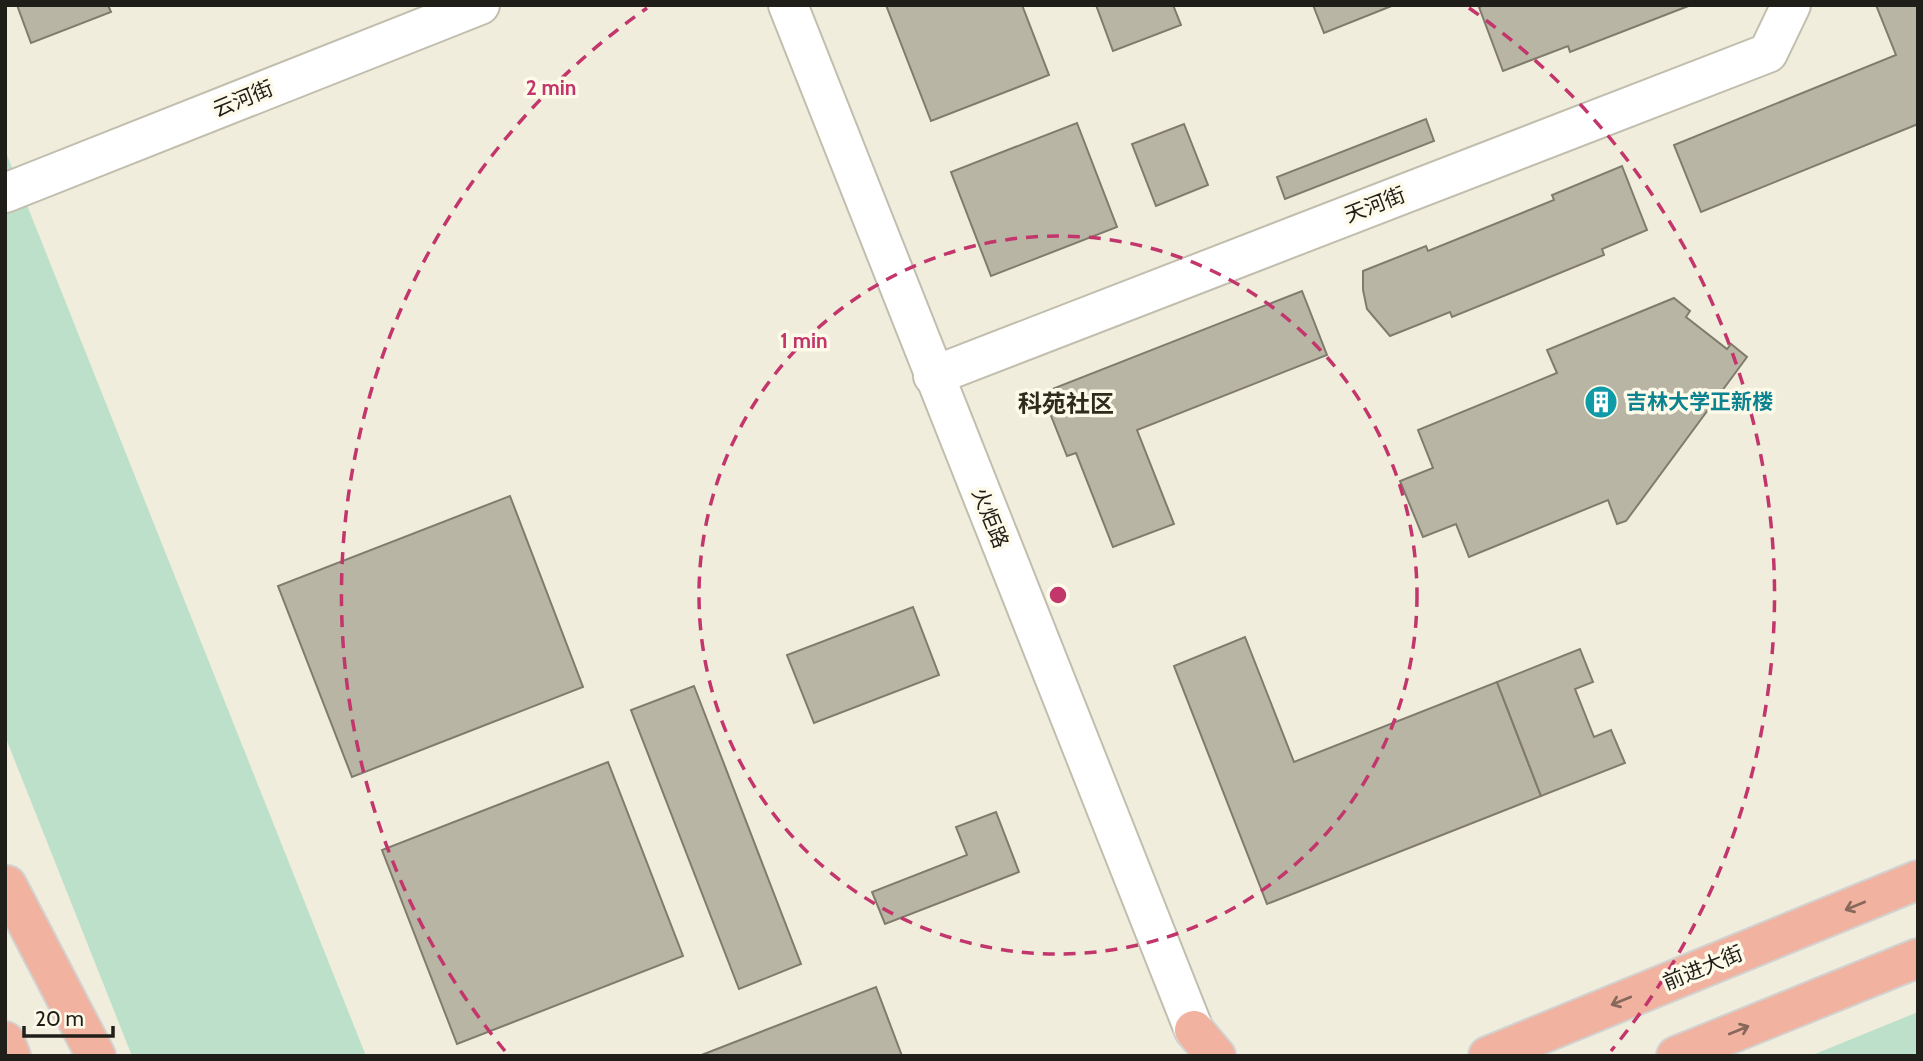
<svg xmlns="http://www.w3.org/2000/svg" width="1923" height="1061" font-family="Cabin,'Noto Sans SC',sans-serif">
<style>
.green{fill:#bce0ca}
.building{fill:#b8b5a4;stroke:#807c6d;stroke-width:2}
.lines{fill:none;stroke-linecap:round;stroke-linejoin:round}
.minor-casing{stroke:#c2beae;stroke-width:42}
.major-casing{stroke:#d2d2d1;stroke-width:42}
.minor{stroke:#fff;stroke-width:38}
.major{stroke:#f1b2a0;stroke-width:38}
.oneway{stroke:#88685c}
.ring{fill:none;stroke:#c2366c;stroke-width:3.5;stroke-dasharray:12 9}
.labels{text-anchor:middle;stroke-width:7;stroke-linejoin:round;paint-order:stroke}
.street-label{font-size:21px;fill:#201e18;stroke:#fefae9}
.culture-label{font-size:21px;font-weight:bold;fill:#0d838f;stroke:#fefae9;text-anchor:start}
.quarter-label{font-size:24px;font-weight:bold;fill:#2e2b1e;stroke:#fefae9}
.centre{fill:#c2366c;stroke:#fefae9;stroke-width:3.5}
.ring-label{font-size:21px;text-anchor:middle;font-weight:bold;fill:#c2366c;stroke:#fefae9;stroke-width:7;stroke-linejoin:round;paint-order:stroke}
</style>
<rect width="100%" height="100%" fill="#f0eddc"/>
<g class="green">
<polygon points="5,150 366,1056 132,1056 5,736"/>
<polygon points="1918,1012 1918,1056 1810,1056"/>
</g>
<g class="building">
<polygon points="17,5 108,5 111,12 31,43"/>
<polygon points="886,5 1022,5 1049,75 931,121"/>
<polygon points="1096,5 1173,5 1181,25 1113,51"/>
<polygon points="1313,5 1394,5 1324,33"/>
<polygon points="1484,5 1691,5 1570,52 1568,46 1503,71 1479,7"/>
<polygon points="1876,5 1918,5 1918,124 1701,212 1674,145 1896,55"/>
<polygon points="1426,119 1434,141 1285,199 1277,177"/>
<polygon points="1077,123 1117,227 991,276 951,172"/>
<polygon points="1184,124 1208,185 1156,206 1132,144"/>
<polygon points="1622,166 1647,230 1602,249 1604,255 1452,317 1450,312 1390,336 1367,309 1363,290 1363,271 1426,246 1428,251 1554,200 1552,195"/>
<polygon points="1302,291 1327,355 1137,430 1174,524 1113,547 1076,453 1067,456 1042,393"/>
<polygon points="1674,298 1690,311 1686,317 1727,349 1731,344 1747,357 1626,521 1617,524 1608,500 1469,557 1456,524 1423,537 1400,481 1433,468 1418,430 1557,373 1547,350"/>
<polygon points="510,496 583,687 352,777 278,586"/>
<polygon points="913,607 939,675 814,723 787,655"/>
<polygon points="1245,637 1294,762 1497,682 1541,796 1267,904 1174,666"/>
<polygon points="1580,649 1593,682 1575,689 1594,737 1611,730 1625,763 1541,796 1497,682"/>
<polygon points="694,686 801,964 739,989 631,710"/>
<polygon points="608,762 683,956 457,1044 382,850"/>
<polygon points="996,812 1019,872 885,924 872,892 967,855 956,827"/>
<polygon points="876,987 902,1056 699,1056"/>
</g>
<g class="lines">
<defs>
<g id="minor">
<polyline points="788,5 1194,1030"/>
<polyline points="5,193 480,5"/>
<polyline points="933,376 1768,53 1791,5"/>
</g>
<g id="major">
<polyline points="7,885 96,1056"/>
<polyline points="1194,1030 1216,1056"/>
<polyline points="5,1041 11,1056"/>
<polyline points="1488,1056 1918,880"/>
<polyline points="1676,1056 1918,958"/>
</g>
</defs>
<use href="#minor" class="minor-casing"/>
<use href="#major" class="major-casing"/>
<use href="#minor" class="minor"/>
<use href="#major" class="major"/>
</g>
<defs><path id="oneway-shaft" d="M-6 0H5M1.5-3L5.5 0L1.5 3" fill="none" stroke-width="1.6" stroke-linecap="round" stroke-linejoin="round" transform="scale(1.75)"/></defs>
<g class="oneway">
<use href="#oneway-shaft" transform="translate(1855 906) rotate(158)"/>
<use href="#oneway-shaft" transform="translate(1621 1001) rotate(158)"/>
<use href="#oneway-shaft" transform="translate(1739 1030) rotate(-22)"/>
</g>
<g class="ring">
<circle cx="1058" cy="595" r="359"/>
<path d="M505 1051A717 717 0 0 1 647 8M1469 8A717 717 0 0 1 1611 1051"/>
</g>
<defs>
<symbol id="building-disc" viewBox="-11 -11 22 22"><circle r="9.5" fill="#0f9aa8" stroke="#fefae9"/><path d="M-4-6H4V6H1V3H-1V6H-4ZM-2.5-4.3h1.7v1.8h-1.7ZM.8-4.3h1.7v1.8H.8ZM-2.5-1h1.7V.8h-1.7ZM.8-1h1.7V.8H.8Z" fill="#fff"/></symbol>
</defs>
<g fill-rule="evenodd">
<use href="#building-disc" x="1582" y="383" width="38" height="38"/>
</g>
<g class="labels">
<g class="street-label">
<text transform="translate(243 99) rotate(-22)" y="7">云河街</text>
<text transform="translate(1375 205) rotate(-21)" y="7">天河街</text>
<text transform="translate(990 518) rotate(68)" y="7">火炬路</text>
<text transform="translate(1703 968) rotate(-22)" y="7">前进大街</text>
</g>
<g class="culture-label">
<text x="1626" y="409">吉林大学正新楼</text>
</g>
<g class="quarter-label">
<text x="1066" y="412">科苑社区</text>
</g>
</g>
<circle cx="1058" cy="595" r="10" class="centre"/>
<g class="ring-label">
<text x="551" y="95">2 min</text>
<text x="804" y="348">1 min</text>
</g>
<rect width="1923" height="1061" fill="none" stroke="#201e18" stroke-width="14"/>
<path d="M24 1026v10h89v-10" fill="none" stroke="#201e18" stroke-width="3.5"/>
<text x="35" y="1026" font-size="21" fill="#201e18" stroke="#fefae9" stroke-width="5" paint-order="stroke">20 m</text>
</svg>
